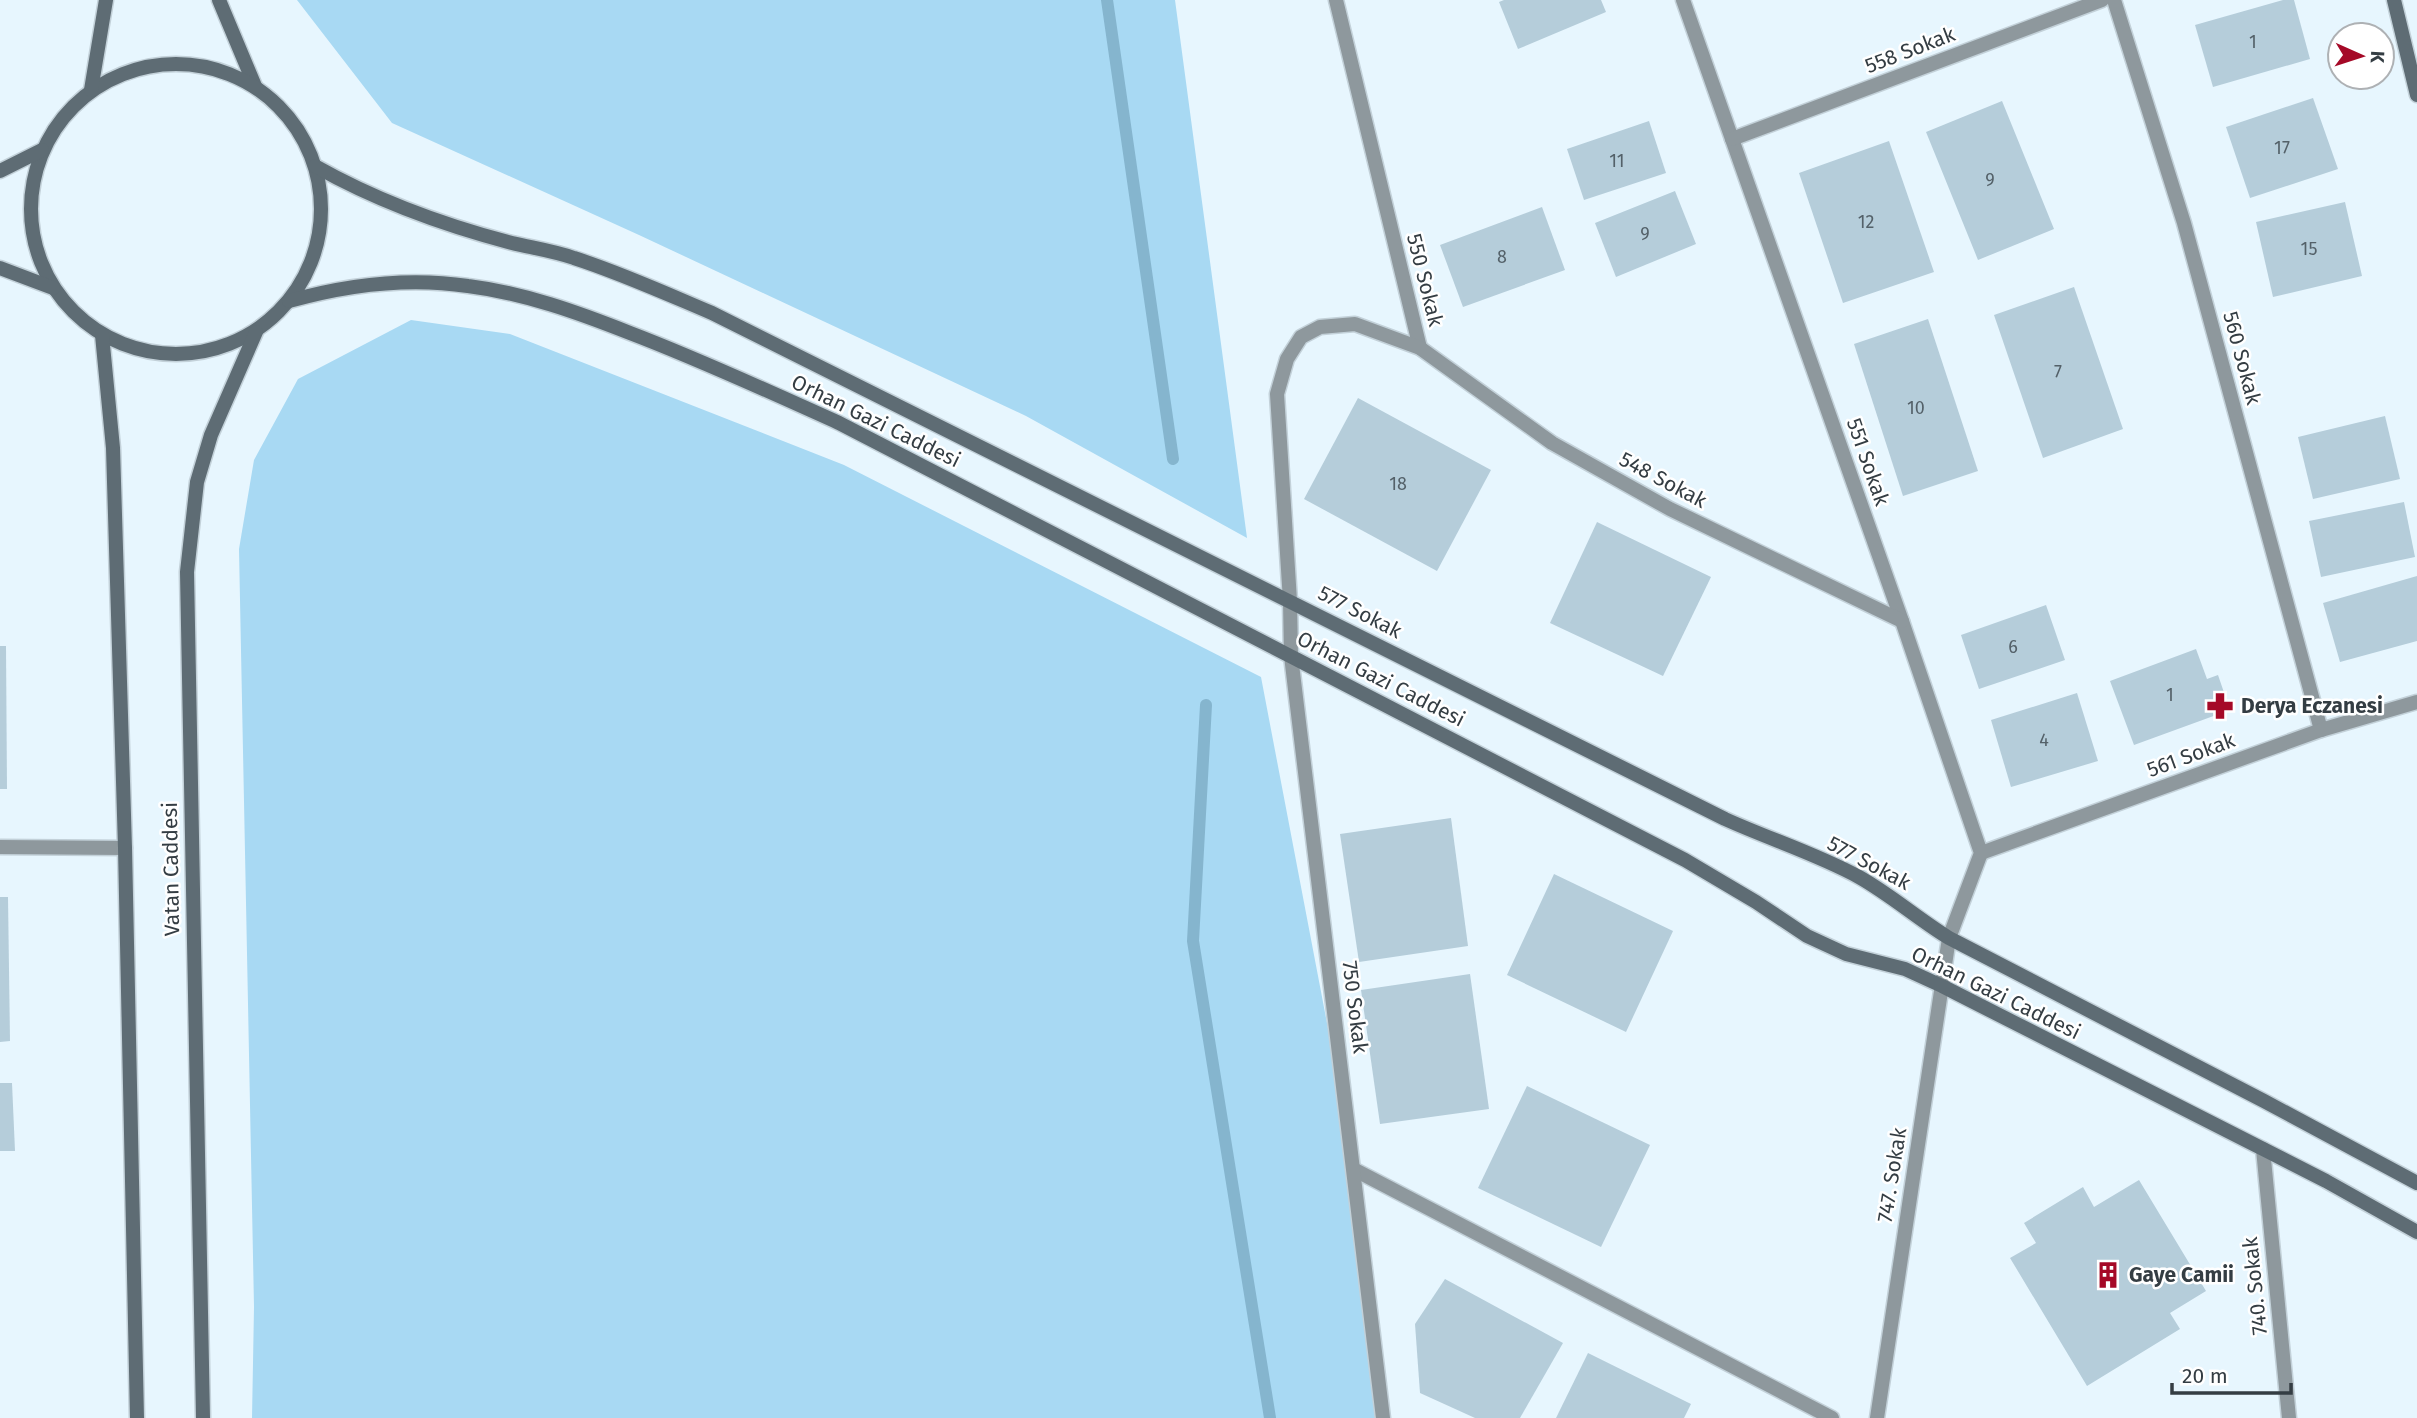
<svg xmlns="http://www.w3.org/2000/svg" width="2417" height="1418" font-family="'Fira Sans',sans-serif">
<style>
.green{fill:#a8d9f3}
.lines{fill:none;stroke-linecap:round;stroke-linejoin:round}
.stream{stroke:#85b5ce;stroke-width:12}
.building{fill:#b5cdda}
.street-casing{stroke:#c3d1d9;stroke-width:17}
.secondary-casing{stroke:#c3d1d9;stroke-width:17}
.street{stroke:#8e989d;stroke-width:14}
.secondary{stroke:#5e6c74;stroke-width:14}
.labels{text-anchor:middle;stroke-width:5;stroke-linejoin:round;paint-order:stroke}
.number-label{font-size:18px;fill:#546169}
.street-label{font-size:21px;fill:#343d43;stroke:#fff}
.poi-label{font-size:21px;font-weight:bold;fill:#343d43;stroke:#fff;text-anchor:start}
</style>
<rect width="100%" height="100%" fill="#e7f6fe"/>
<g class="green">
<polygon points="297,0 1175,0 1247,538 1026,416 639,235 392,123"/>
<polygon points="411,320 510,334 844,465 1261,677 1355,1170 1383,1418 252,1418 254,1307 239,549 254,460 298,379"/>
</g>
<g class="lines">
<g class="stream">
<polyline points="1107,0 1173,459"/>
<polyline points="1206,705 1193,941 1270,1418"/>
</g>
</g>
<g class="building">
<polygon points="1504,0 1601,0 1606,12 1518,49 1499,2"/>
<polygon points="2283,0 2294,0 2310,59 2213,87 2195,25"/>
<polygon points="2313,98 2338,169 2250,198 2226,127"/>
<polygon points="2002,101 2054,229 1978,260 1926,132"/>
<polygon points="1649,121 1666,173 1584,200 1567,149"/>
<polygon points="1889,141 1934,272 1843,303 1799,173"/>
<polygon points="1675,191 1696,244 1616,277 1595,223"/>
<polygon points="2345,202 2362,276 2273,297 2256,222"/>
<polygon points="1542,207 1565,270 1463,307 1440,245"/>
<polygon points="2074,287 2123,429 2043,458 1994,315"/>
<polygon points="1928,319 1978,471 1903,496 1854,344"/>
<polygon points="1358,398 1491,470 1437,571 1304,499"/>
<polygon points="2385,416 2400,479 2313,499 2298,437"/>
<polygon points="2404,502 2415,557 2321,577 2309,521"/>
<polygon points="1597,522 1711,577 1663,676 1550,623"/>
<polygon points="2417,576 2417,641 2340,662 2323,603"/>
<polygon points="2046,605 2065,660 1979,689 1961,635"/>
<polygon points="0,646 6,646 7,789 0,789"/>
<polygon points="2196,649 2207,679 2218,675 2230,710 2134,745 2110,681"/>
<polygon points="2077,693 2098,761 2011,787 1991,720"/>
<polygon points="1451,818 1468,946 1359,962 1340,834"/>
<polygon points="1554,874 1673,931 1626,1032 1507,975"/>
<polygon points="0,897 8,897 10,1041 0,1042"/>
<polygon points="1470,974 1489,1109 1380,1124 1361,990"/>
<polygon points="0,1083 12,1083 15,1151 0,1151"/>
<polygon points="1527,1086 1650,1145 1601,1247 1478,1188"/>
<polygon points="2139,1180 2206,1291 2170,1313 2180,1329 2087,1386 2010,1258 2036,1243 2024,1223 2083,1187 2094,1207"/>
<polygon points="1445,1279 1563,1343 1520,1418 1475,1418 1420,1393 1415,1324"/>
<polygon points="1588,1353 1691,1404 1684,1418 1556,1418"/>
</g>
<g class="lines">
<defs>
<g id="street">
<polyline points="1336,0 1420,348"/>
<polyline points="1683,0 1902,621 1981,853 1949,938 1877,1418"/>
<polyline points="2114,0 2184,223 2321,730"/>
<polyline points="1732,139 2102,0"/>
<polyline points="0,847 125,848"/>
<polyline points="1981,853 2321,730 2417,702"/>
<polyline points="2263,1149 2289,1418"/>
<polyline points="1355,1170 1832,1418"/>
<polyline points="1383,1418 1291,656 1290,601 1277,394 1287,359 1301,337 1320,327 1355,324 1420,348 1552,443 1670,509 1902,621"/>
</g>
<g id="secondary">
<polyline points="219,0 255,86"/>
<polyline points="2394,0 2417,95"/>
<circle cx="176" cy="209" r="145"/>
<polyline points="91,90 106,0"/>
<path d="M 315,166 C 377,201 443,225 512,243 C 533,248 554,251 574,258 C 621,273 667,294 712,313 L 1725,819 C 1769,839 1817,854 1859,877 C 1891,895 1918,919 1949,938 L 2264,1101 L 2417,1183"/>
<polyline points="0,171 42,150"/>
<polyline points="0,268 53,288"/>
<path d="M 289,301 C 346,285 409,277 468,286 C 524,293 577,312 630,333 C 701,360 770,392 839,423 L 1685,860 L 1756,902 L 1807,936 L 1846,954 L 1905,969 L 1942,986 L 2326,1181 L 2417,1232"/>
<polyline points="102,335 113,448 125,848 137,1418"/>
<polyline points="203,1418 187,572 197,482 211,435 256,332"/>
</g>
</defs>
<use href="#street" class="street-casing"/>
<use href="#secondary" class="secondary-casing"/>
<use href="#street" class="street"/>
<use href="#secondary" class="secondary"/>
</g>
<defs>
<symbol id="pharmacy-bare" viewBox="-9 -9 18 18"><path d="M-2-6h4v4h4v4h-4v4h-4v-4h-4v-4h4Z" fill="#a50927" stroke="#fff" stroke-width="2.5" paint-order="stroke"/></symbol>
<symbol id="building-bare" viewBox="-9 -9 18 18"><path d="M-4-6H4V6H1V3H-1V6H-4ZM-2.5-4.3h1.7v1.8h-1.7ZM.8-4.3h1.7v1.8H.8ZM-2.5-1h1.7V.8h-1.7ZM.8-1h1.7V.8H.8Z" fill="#a50927" stroke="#fff" stroke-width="2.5" paint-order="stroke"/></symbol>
</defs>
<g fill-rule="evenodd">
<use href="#pharmacy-bare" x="2201" y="687" width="38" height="38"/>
<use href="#building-bare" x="2089" y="1256" width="38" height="38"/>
</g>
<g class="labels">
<g class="number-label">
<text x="2253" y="48">1</text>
<text x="2282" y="154">17</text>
<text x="1617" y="167">11</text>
<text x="1990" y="186">9</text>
<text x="1866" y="228">12</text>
<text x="1645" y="240">9</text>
<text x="2309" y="255">15</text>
<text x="1502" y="263">8</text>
<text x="2058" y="378">7</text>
<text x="1916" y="414">10</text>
<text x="1398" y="490">18</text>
<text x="2013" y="653">6</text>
<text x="2170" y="701">1</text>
<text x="2044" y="746">4</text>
</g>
<g class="street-label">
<text transform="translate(1910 50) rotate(-21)" y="7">558 Sokak</text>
<text transform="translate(1425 280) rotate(76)" y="7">550 Sokak</text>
<text transform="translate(2242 358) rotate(75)" y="7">560 Sokak</text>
<text transform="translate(876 421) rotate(26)" y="7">Orhan Gazi Caddesi</text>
<text transform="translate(1868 462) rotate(71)" y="7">551 Sokak</text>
<text transform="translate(1663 480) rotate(28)" y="7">548 Sokak</text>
<text transform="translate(1360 612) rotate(27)" y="7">577 Sokak</text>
<text transform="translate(1381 679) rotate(27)" y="7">Orhan Gazi Caddesi</text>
<text transform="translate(2191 755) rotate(-20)" y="7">561 Sokak</text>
<text transform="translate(1869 863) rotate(28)" y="7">577 Sokak</text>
<text transform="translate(171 869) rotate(-91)" y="7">Vatan Caddesi</text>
<text transform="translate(1996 993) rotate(26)" y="7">Orhan Gazi Caddesi</text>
<text transform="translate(1355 1007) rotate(83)" y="7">750 Sokak</text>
<text transform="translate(1892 1175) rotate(-81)" y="7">747. Sokak</text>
<text transform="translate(2255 1286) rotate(-96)" y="7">740. Sokak</text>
</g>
<g class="poi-label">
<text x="2241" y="713">Derya Eczanesi</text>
<text x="2129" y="1282">Gaye Camii</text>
</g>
</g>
<g transform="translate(2361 56) rotate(93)"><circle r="33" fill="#ffffff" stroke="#aeb1b4" stroke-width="2"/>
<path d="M0-5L12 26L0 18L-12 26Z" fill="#a50927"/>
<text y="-10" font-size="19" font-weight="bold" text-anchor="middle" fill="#343d43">K</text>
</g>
<path d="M2172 1383v10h119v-10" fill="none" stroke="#343d43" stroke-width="3.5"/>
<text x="2182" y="1383" font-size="21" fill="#343d43" stroke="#ffffff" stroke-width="5" paint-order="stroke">20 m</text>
</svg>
